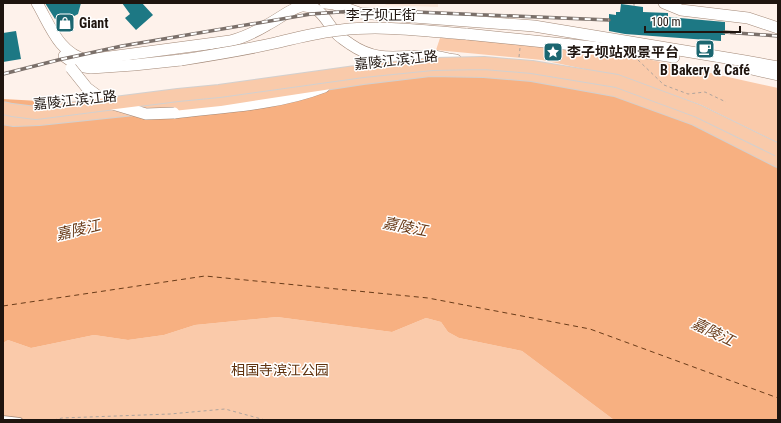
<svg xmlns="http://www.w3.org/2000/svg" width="781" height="423" font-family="'Roboto Condensed','Noto Sans SC',sans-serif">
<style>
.built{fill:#fae4d6}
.green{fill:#facaaa}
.water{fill:#f7b081}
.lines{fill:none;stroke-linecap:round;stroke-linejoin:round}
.ferry{stroke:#6a3c1a;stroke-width:1;stroke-dasharray:5 4;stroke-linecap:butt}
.building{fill:#1d7884}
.lane-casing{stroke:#a28877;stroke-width:5.5}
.secondary-casing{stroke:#a28877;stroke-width:12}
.primary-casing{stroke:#d2d0cf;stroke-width:14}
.path{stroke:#aea39c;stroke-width:1;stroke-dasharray:3 3;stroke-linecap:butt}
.lane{stroke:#fff;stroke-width:4}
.secondary{stroke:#fff;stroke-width:11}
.primary{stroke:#f9caaa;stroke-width:12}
.rail-casing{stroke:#7b706a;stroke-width:3.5}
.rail{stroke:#fff;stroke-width:2;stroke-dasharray:6;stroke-linecap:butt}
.secondary-bridge-casing{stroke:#a28877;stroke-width:12;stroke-linecap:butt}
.primary-bridge-casing{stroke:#d2d0cf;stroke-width:14;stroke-linecap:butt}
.secondary-bridge{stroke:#fff;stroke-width:11}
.primary-bridge{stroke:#f9caaa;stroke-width:12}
.labels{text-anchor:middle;stroke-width:3;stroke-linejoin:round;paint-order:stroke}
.street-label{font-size:14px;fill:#1f150f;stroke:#fff}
.poi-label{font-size:14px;font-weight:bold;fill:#1f150f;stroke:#fff;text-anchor:start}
.park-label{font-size:14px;fill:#60330f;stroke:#fff}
.water-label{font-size:15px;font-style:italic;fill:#6a3c1a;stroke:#fff}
</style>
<rect width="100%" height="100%" fill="#fef2eb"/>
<polygon class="built" points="381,3 438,3 438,7 387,5"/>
<g class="green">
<polygon points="440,38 527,43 643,58 778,88 778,143 701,105 622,77 542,60 436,50"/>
<polygon points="277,317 392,332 426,318 441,322 448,332 459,338 522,351 614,420 3,420 3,343 8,340 31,348 94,335 128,340 164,335 195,325"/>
</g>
<polygon class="water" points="319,73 570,75 778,156 778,420 614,420 522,351 459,338 448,332 441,322 426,318 392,332 277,317 195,325 164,335 128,340 94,335 31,348 8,340 3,343 3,99 58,102 185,117"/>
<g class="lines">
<polyline class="ferry" points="3,306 205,276 428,298 590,329 778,398"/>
</g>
<g class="building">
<polygon points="45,3 81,3 78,14 65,21 55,19"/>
<polygon points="122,3 142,3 153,15 136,30 125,18 130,14"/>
<polygon points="621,4 643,7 643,12 668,13 668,17 725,22 725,35 721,35 721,41 625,34 609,31 609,14 616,15 616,12 620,12"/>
<polygon points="16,31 21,59 3,62 3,33"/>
</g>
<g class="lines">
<defs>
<polyline id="lane" points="3,418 20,420"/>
<g id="secondary">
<path d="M 37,3 C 50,25 59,54 87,60 L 230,41 C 243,38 255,32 267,25 C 282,17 295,5 313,3"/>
<polyline points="325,3 334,4 359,13 534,26 745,61 778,67"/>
<polyline points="664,3 681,10 748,18 778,28"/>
<path d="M 304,6 C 323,7 326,23 338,35 C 341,38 346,41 350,44 C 379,64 399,55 431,56 C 439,56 447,59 456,60"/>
<polyline points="466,34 641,52 674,57"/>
<polyline points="64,56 78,66 91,68 134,65 181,60"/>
<polyline points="747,68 778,75"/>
<path d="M 174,113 C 224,107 277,105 324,87"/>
</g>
<polyline id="primary" points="3,118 14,120 39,119 220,100 363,78 430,70 484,71 532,75 615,90 695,119 778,161"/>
</defs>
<use href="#lane" class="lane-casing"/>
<use href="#secondary" class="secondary-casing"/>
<use href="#primary" class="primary-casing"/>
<g class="path">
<polyline points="634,3 634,6"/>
<polyline points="519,57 520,48"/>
<polyline points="638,60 664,85 688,94 705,92 726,102"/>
<polyline points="54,420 62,418 170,414 225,409 265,420"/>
</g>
<use href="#lane" class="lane"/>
<use href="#secondary" class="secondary"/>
<use href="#primary" class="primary"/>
<defs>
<g id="rail">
<polyline points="724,32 778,36"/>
<polyline points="3,74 58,60 122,46 311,14 368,10 609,20"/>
</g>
</defs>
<use href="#rail" class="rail-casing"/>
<use href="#rail" class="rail"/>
<defs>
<g id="secondary-bridge">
<path d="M 181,60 C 213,55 244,50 275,43 C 297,38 318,32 341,30 C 381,25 426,31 466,34"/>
<polyline points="71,68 87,88 106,102 146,114 174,113"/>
</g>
<polyline id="primary-bridge" points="3,108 12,110 36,113 178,95 219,91 363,71 432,64 484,63 532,67 617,81 698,111 778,150"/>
</defs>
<use href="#secondary-bridge" class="secondary-bridge-casing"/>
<use href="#primary-bridge" class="primary-bridge-casing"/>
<use href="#secondary-bridge" class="secondary-bridge"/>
<use href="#primary-bridge" class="primary-bridge"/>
</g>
<defs>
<symbol id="shop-square" viewBox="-11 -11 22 22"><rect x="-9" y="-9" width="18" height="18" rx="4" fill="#1b6670" stroke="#fff"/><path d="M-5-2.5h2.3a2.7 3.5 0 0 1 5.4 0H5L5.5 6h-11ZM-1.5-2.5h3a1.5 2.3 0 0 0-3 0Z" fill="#fff"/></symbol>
<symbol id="cafe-square" viewBox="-11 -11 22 22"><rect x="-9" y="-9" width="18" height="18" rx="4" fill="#1b6670" stroke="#fff"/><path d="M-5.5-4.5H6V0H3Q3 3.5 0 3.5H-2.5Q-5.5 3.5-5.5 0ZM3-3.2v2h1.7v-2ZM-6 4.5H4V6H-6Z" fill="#fff"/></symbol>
<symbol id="sight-square" viewBox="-11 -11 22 22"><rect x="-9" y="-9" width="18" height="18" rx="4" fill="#1b6670" stroke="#fff"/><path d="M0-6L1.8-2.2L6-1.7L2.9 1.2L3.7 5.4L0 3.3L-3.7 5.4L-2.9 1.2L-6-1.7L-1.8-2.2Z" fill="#fff"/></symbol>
</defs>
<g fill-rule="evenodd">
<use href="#shop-square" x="54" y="12" width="22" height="22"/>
<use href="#cafe-square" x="694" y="38" width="22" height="22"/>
<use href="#sight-square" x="542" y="41" width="22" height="22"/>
</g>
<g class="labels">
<g class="street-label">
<text x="381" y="20">李子坝正街</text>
<text transform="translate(396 60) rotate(-6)" y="5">嘉陵江滨江路</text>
<text transform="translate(75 100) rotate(-6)" y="5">嘉陵江滨江路</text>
</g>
<g class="poi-label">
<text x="79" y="28">Giant</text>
<text x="567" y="57">李子坝站观景平台</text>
<text x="705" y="75" text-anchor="middle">B Bakery &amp; Café</text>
</g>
<g class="park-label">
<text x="280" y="375">相国寺滨江公园</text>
</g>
<g class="water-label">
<text transform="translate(405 227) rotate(11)" y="5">嘉陵江</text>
<text transform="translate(78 230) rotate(-13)" y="5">嘉陵江</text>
<text transform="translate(713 332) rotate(26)" y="5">嘉陵江</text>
</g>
</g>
<rect width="781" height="423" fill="none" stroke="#1f150f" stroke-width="8"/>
<path d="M645 26v6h95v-6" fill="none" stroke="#1f150f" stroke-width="2"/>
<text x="651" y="26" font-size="12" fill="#1f150f" stroke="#ffffff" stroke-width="3" paint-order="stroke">100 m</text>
</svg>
